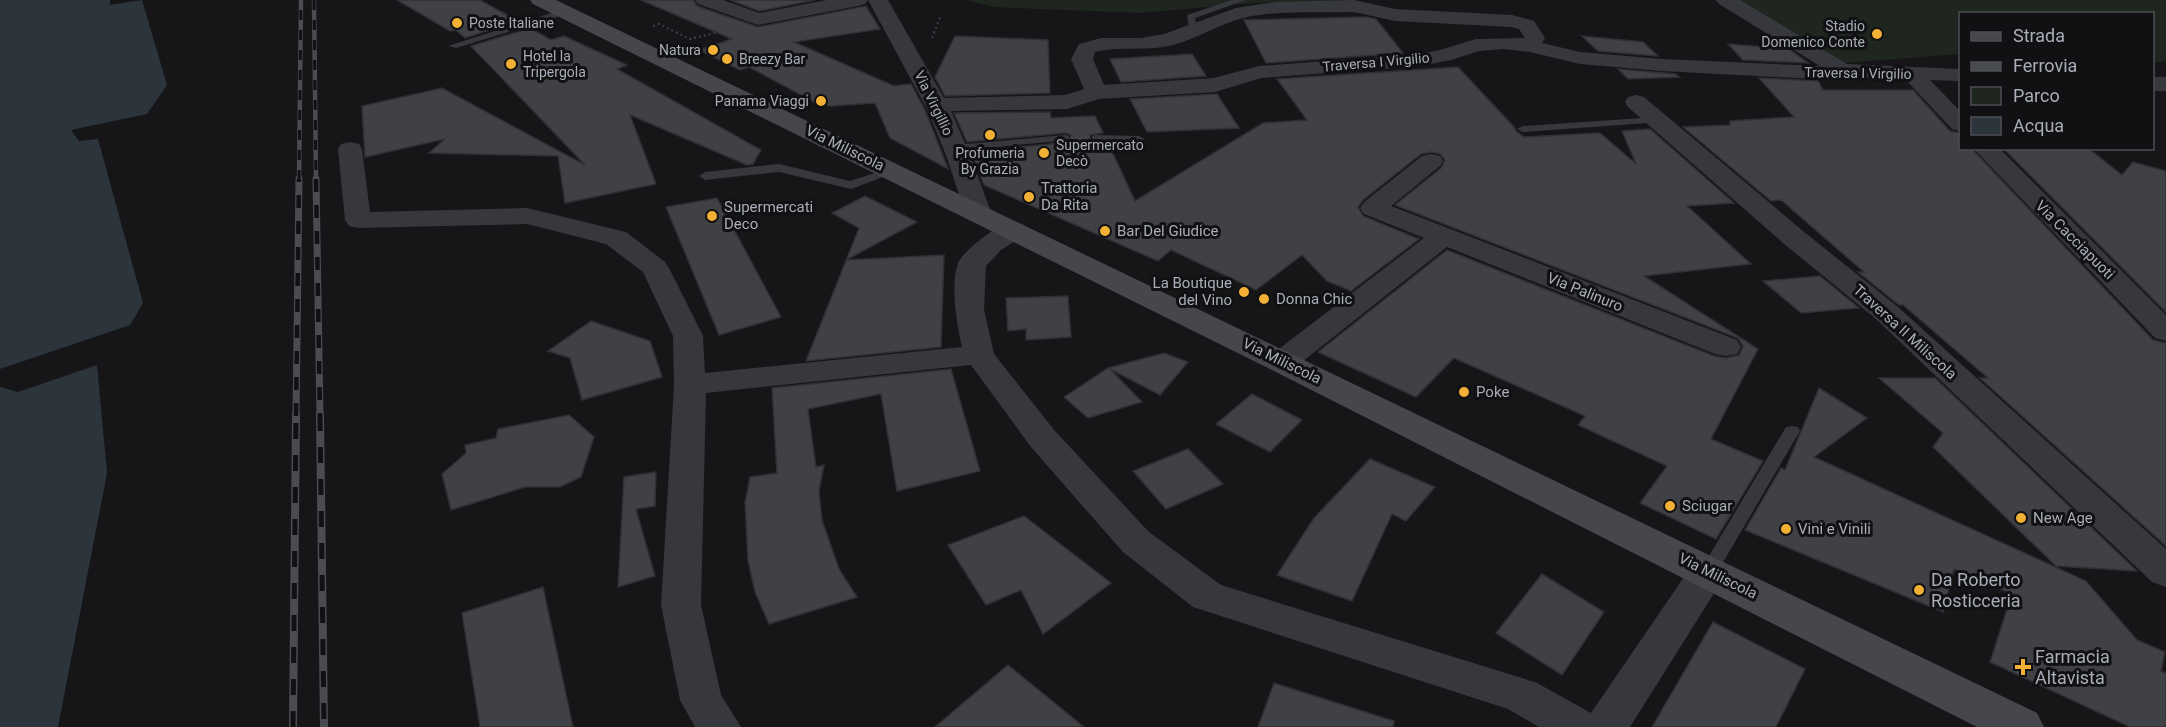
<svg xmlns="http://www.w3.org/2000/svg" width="2166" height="727" font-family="Roboto,sans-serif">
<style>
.green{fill:#1e261f}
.water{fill:#2c353c}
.building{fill:#404145;stroke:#303034;stroke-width:1.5}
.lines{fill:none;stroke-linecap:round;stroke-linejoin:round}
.path{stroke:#3d3f44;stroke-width:2;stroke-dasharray:2 3;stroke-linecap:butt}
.lane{fill:#37383d;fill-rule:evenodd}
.street{fill:#37383d;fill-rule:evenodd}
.secondary{fill:#45474d;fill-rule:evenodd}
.rail-far2-casing{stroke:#4a4c52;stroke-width:4.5}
.rail-far1-casing{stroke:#4a4c52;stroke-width:7}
.rail-casing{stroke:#4a4c52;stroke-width:8}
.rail-far2{stroke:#111113;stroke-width:3;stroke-dasharray:10;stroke-linecap:butt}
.rail-far1{stroke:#111113;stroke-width:4.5;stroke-dasharray:13;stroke-linecap:butt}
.rail{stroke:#111113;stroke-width:5;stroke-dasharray:16;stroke-linecap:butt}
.poi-dot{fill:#f2b134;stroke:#111113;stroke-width:2}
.labels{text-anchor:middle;stroke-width:6;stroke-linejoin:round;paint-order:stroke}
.far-poi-label{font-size:14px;fill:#a8adb8;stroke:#111113;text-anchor:start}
.far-street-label{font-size:14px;fill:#a8adb8;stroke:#111113}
.street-label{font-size:15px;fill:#a8adb8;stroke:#111113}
.poi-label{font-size:15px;fill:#a8adb8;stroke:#111113;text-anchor:start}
.near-poi-label{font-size:18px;fill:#a8adb8;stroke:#111113;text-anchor:start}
</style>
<rect width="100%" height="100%" fill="#161618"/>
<g class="green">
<polygon points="967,0 1361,0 1252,3 1141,13 994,7"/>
<polygon points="1736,0 2166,0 2166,61 2153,63 2152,14 1960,14 1960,54 1843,63"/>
</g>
<g class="water">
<polygon points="0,0 110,0 110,5 142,0 167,85 147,114 71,130 79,141 98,139 143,303 130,325 0,369"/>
<polygon points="97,365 107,473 58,727 0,727 0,387 18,392"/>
</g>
<g class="building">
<polygon points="397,0 480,0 518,21 465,38 456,30 450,31"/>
<polygon points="641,0 693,0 697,6 758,27 866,6 880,29 794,42 894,86 911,84 925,110 948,169 890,138 875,103 830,106 814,102 749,67 740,70 699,50 732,39"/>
<polygon points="730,0 815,0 759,11"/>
<polygon points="1366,17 1376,19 1403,53 1266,63 1244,20"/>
<polygon points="530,28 551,40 564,36 627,65 617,69 761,150 753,164 747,165 630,115 656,184 565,203 558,156 429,153 445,139 365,157 362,106 442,88 585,165 471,46"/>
<polygon points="955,36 1048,40 1050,93 945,96 935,77"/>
<polygon points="1582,36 1643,42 1658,56 1598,51"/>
<polygon points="1728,44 1789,49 1808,63 1743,60"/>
<polygon points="1192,54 1206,76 1121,82 1110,59"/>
<polygon points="1458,67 1515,128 1516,131 1524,137 1600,133 1636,164 1622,131 1650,129 1734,203 1687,206 1751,264 1644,276 1758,349 1711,439 1763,461 1716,539 1640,503 1667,466 1578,425 1585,416 1454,358 1416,397 1318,352 1447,250 1714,356 1726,358 1739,355 1743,346 1738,338 1395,205 1441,168 1445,160 1440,154 1431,152 1421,154 1363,200 1358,207 1363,216 1419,239 1351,291 1327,281 1302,255 1256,290 1171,250 1158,261 984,185 971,152 1069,142 1071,135 1065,133 967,142 954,113 1050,112 1051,118 1095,116 1103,133 1090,135 1090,142 1108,143 1135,201 1263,123 1307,120 1277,79"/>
<polygon points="1618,69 1675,74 1679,77 1628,79"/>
<polygon points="1759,78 1818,81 1823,90 1913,90 1950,131 1960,133 1960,148 1971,148 2153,340 2166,343 2166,546 1980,378 1988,378 1903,305 1899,305 1858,272 1864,272 1781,200 1771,201 1683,127 1730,125 1730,121 1794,117"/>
<polygon points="1217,94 1239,128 1147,132 1130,99"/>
<polygon points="2003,148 2088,148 2122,175 2133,162 2166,171 2166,312"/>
<polygon points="865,196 917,222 846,260 944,255 941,347 806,361 859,228 832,213"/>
<polygon points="717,198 781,317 719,335 666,207"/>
<polygon points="1820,276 1859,308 1801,313 1763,281"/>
<polygon points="1068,296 1071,337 1026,340 1026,329 1008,331 1006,298"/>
<polygon points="591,321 650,341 662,377 582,400 570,358 548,351"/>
<polygon points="1164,353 1188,362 1160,395 1110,369 1142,402 1088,418 1064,397 1108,368"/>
<polygon points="951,369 980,471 897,491 881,394 808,409 816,467 824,465 819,491 822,520 839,569 857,597 769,624 755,592 748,561 745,503 750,477 777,473 772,388"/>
<polygon points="1879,378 1935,378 2137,571 2056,566 1933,447 1943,433"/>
<polygon points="1819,388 1867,418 1814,457 2086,581 2137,640 2165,652 2161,671 2166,673 2166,727 2130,727 1990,662 2012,594 1954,569 1943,612 1745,530 1781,468 1785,470"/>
<polygon points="1252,394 1302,420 1270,452 1216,424"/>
<polygon points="569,415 594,437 581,477 560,487 525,487 451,510 442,474 466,453 465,445 496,438 498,429"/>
<polygon points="1188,449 1223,484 1166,509 1133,471"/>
<polygon points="1370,459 1435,487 1406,521 1392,514 1352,601 1277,575 1314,518"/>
<polygon points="656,472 655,506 636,509 655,576 618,587 624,477"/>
<polygon points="1024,516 1111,583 1043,634 1021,590 986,605 948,545"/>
<polygon points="1542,574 1604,612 1562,675 1496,633"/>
<polygon points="543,587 573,727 480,727 462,613"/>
<polygon points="1713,622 1805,669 1776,727 1652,727"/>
<polygon points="1008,665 1084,727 935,727"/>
<polygon points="1274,683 1394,721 1393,727 1258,727"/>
</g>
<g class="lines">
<g class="path">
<polyline points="653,26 659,24 690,39 719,32"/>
<polyline points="932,38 941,15"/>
</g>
<g class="lane">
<polygon points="1232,0 1246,0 1195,18 1198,32 1190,34 1187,15"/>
<polygon points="564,9 569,12 567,14 456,48 448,46"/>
<polygon points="1657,117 1661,118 1661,122 1523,132 1517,129 1523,126"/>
<polygon points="1065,135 1069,136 1069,140 955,151 949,148 955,145"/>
<polygon points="1096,135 1139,136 1145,139 1139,142 1092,140 1092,136"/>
<polygon points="779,164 850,181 893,167 899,171 851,189 779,172 705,180 699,176 705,172"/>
<polygon points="1792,426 1798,427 1800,431 1715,576 1709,578 1703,576 1700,571 1703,566 1786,427"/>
</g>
<g class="street">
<polygon points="695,0 723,0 759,13 827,0 868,0 865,4 858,6 758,25 698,4"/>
<path d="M 868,0 L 888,0 L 944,98 L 1065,95 L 1084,89 L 1071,59 L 1079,44 L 1101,38 L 1141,38 L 1164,34 L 1236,8 L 1276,2 L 1354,0 L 1395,9 L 1512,15 L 1534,21 L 1545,38 L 1542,43 L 1580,52 L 1662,59 L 1820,66 L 1719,4 L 1716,0 L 1740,0 L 1847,64 L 1960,69 L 1960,81 L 1930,80 L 1960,111 L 1960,131 L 1952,129 L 1905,79 L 1842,76 L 1815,79 L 1662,71 L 1580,64 L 1530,52 L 1503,49 L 1479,51 L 1451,60 L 1420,66 L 1261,78 L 1215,92 L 1099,99 L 1067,109 L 951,111 L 970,155 L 991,212 L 987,218 L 978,220 L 969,218 L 965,212 L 946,155 L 927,109 ZM 1354,12 L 1395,21 L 1511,27 L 1519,29 L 1525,38 L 1476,39 L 1440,50 L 1420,54 L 1259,66 L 1214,78 L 1104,85 L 1093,59 L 1095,52 C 1118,46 1145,51 1169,46 C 1196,40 1220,23 1247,17 C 1281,10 1319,13 1354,12 Z"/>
<rect x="2152" y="77" width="14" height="14"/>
<polygon points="1636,95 1644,97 1803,231 1898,307 2166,549 2166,587 2152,582 1876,319 1783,243 1628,107 1625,102 1628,97"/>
<path d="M 350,142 L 359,144 L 362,149 L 370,212 L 527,208 L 626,232 L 665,262 L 669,268 L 703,336 L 705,373 L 962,347 C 957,325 950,285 958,263 C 963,253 979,240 988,234 C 1000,226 1008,221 1023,224 L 1026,230 L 1023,236 L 1001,250 L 986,266 L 984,309 L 994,354 L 1055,431 L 1149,532 L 1221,585 L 1522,678 L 1537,683 L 1591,713 L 1695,561 L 1709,556 L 1723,561 L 1728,571 L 1630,727 L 1539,727 L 1508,709 L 1193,607 L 1123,552 L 1031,447 L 971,365 L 706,393 L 701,605 L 721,695 L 741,727 L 695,727 L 680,700 L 661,605 L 674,385 L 673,336 L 643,272 L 606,244 L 527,224 L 358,228 L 349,226 L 345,220 L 338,149 L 341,144 Z"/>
<polygon points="1973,148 1999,148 2166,315 2166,341 2155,338"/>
<polygon points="1431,154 1440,156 1443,161 1440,166 1391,206 1737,340 1741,347 1737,354 1726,356 1715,354 1447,247 1293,369 1282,372 1271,369 1266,362 1271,355 1424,238 1364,214 1360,208 1364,202 1422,156"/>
</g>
<polygon class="secondary" points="530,0 556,0 2037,713 2044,727 1977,727 1270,369 533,4"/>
<defs>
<g id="rail-far2">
<polyline points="314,0 316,180"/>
<polyline points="299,180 301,0"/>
</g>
<g id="rail-far1">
<polyline points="316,179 320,416"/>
<polyline points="296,416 299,179"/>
</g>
<g id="rail">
<polyline points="320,415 324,727"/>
<polyline points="293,727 296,415"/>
</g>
</defs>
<use href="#rail-far2" class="rail-far2-casing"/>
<use href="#rail-far1" class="rail-far1-casing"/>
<use href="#rail" class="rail-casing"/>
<use href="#rail-far2" class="rail-far2"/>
<use href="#rail-far1" class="rail-far1"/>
<use href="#rail" class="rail"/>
</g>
<g class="poi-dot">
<circle cx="457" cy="23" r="6"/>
<circle cx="1877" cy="34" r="6"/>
<circle cx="713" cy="50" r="6"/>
<circle cx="727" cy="59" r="6"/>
<circle cx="511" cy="64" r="6"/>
<circle cx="821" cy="101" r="6"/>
<circle cx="990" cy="135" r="6"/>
<circle cx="1044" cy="153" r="6"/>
<circle cx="1029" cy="197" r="6"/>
<circle cx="712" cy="216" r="6"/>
<circle cx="1105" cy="231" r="6"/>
<circle cx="1244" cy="292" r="6"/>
<circle cx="1264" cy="299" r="6"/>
<circle cx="1464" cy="392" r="6"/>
<circle cx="1670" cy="506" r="6"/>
<circle cx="2021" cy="518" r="6"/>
<circle cx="1786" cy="529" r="6"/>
<circle cx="1919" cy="590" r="6"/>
<path d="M2020 658h6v6h6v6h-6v6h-6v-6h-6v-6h6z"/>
</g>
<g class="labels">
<g class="far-poi-label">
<text x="469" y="28">Poste Italiane</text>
<text x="1865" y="31" text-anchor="end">Stadio<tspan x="1865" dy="16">Domenico Conte</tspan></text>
<text x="701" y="55" text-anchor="end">Natura</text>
<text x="523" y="61">Hotel la<tspan x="523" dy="16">Tripergola</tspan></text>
<text x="739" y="64">Breezy Bar</text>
<text x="809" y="106" text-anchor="end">Panama Viaggi</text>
<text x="1056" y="150">Supermercato<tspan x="1056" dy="16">Decò</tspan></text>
<text x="990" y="158" text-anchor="middle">Profumeria<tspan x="990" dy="16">By Grazia</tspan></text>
</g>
<g class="far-street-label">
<text transform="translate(1376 62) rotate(-5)" y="5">Traversa I Virgilio</text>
<text transform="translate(1858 73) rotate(1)" y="5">Traversa I Virgilio</text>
<text transform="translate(934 103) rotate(64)" y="5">Via Virgillio</text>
</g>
<g class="street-label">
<text transform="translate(845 148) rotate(26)" y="5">Via Miliscola</text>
<text transform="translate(2075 240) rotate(45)" y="5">Via Cacciapuoti</text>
<text transform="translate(1585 292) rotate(22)" y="5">Via Palinuro</text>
<text transform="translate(1905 332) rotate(42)" y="5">Traversa II Miliscola</text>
<text transform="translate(1282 361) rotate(26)" y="5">Via Miliscola</text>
<text transform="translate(1718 576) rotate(26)" y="5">Via Miliscola</text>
</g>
<g class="poi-label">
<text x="1041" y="193">Trattoria<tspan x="1041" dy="17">Da Rita</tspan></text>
<text x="724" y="212">Supermercati<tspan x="724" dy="17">Deco</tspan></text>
<text x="1117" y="236">Bar Del Giudice</text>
<text x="1232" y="288" text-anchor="end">La Boutique<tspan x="1232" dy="17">del Vino</tspan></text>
<text x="1276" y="304">Donna Chic</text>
<text x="1476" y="397">Poke</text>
<text x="1682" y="511">Sciugar</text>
<text x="2033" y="523">New Age</text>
<text x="1798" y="534">Vini e Vinili</text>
</g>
<g class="near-poi-label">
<text x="1931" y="586">Da Roberto<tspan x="1931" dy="21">Rosticceria</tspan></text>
<text x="2035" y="663">Farmacia<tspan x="2035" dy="21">Altavista</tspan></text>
</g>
</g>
<rect x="1959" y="12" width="195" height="138" fill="#111113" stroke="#4d4f55" stroke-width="1.5"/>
<rect x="1971" y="32" width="30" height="9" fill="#45474d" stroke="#4d4f55" stroke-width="1.5"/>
<text x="2013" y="42" font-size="18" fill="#a8adb8">Strada</text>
<rect x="1971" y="62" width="30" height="9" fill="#4a4c52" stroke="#4d4f55" stroke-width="1.5"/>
<text x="2013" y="72" font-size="18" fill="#a8adb8">Ferrovia</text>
<rect x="1971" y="87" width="30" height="18" fill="#1e261f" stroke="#4d4f55" stroke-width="1.5"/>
<text x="2013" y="102" font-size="18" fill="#a8adb8">Parco</text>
<rect x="1971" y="117" width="30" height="18" fill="#2c353c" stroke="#4d4f55" stroke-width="1.5"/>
<text x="2013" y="132" font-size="18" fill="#a8adb8">Acqua</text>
</svg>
